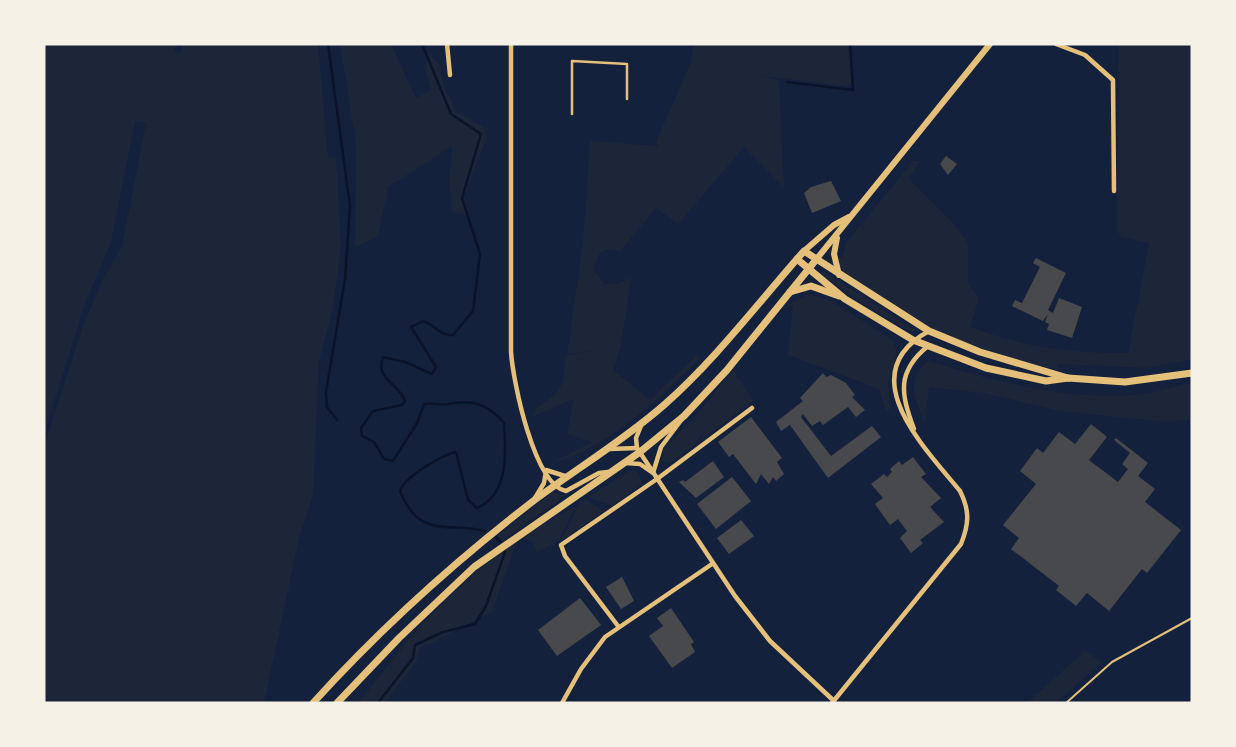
<svg xmlns="http://www.w3.org/2000/svg" width="1236" height="747" font-family="'Golos Text',sans-serif">
<style>
.green{fill:#1d2539}
.lines{fill:none;stroke-linecap:round;stroke-linejoin:round}
.stream{stroke:#0b132b;stroke-width:2.5}
.building{fill:#48494c}
.path{stroke:#e5c07b;stroke-width:2}
.service{stroke:#e5c07b;stroke-width:2.5}
.minor{stroke:#e5c07b;stroke-width:4.5}
.secondary{stroke:#e5c07b;stroke-width:6}
.primary{stroke:#e5c07b;stroke-width:7}
</style>
<rect width="100%" height="100%" fill="#14213d"/>
<g class="green">
<polygon points="44,44 177,44 174,51 180,53 183,44 318,44 328,158 336,157 341,246 333,308 319,362 313,494 299,538 264,703 44,703 44,447 83,326 102,281 122,246 146,123 135,121 111,242 85,304 44,434"/>
<polygon points="340,44 391,44 416,98 431,90 425,69 428,51 439,65 444,87 457,112 483,127 487,137 464,196 469,215 451,211 449,181 452,146 388,187 378,237 355,247 356,144"/>
<path d="M 694,44 L 851,44 L 853,84 L 847,86 L 761,76 L 779,80 L 784,187 L 744,147 L 678,224 L 656,208 L 620,251 L 608,249 L 600,253 L 593,269 L 605,284 L 618,284 L 631,278 L 621,346 L 613,370 L 650,400 L 695,357 L 694,354 L 700,359 C 658,398 610,448 552,463 L 592,442 L 567,434 L 574,399 L 533,416 L 536,408 C 562,391 564,388 565,356 L 594,351 L 567,354 L 583,243 L 590,141 L 658,146 L 656,142 L 690,64 Z"/>
<path d="M 1119,44 L 1192,44 L 1192,359 L 1147,368 L 1059,364 L 1057,369 C 991,356 927,332 872,293 C 858,284 843,277 837,260 L 843,256 L 846,243 L 913,161 L 920,161 L 909,179 L 954,224 L 968,243 L 968,284 L 979,298 L 970,327 C 1025,347 1069,354 1128,353 L 1149,243 L 1121,237 L 1117,230 Z"/>
<polygon points="822,270 916,331 911,332 860,302 820,273"/>
<polygon points="808,294 829,299 892,340 897,353 888,380 890,409 886,411 879,389 788,355 793,306 781,309"/>
<path d="M 929,361 C 996,382 1064,400 1134,395 C 1154,393 1173,387 1192,383 L 1192,419 L 1168,422 L 1060,411 L 984,393 L 929,387 L 925,423 C 915,399 904,379 929,361 Z"/>
<polygon points="733,370 737,375 734,381 738,377 753,401 699,442 706,427 696,444 671,463 662,461 664,448 697,415"/>
<polygon points="629,471 637,471 643,484 612,506 588,497"/>
<polygon points="572,491 503,540 497,536 553,492 563,495"/>
<polygon points="585,499 604,511 561,541 579,504"/>
<polygon points="576,506 560,539 537,553 533,542 520,537"/>
<polygon points="517,540 492,612 419,649 416,662 385,703 358,703 422,623 476,572"/>
<polygon points="1085,651 1102,662 1055,703 1027,703"/>
</g>
<g class="lines">
<g class="stream">
<polyline points="328,44 350,206 345,279 326,392 327,407 337,420"/>
<path d="M 422,44 L 451,114 L 481,134 L 462,198 L 480,254 L 473,311 L 453,335 C 441,337 434,324 423,321 L 411,327 L 436,367 L 432,374 L 405,362 L 383,357 C 375,380 399,383 405,401 L 402,405 L 373,411 L 361,428 L 362,436 L 374,442 L 384,459 L 393,461 L 417,423 L 424,404 C 432,403 440,405 448,404 C 472,399 488,404 504,423 C 506,452 509,495 477,508 L 468,500 L 456,452 C 442,455 404,477 400,491 C 419,539 446,522 485,531"/>
<polyline points="787,82 853,90 850,44"/>
<polyline points="496,537 500,542"/>
<polyline points="378,703 413,658 415,645 443,632 475,624 486,606 505,552"/>
</g>
</g>
<g class="building">
<polygon points="946,156 957,164 948,175 940,164"/>
<polygon points="831,181 841,201 812,213 804,193 811,187"/>
<polygon points="1036,258 1066,273 1048,310 1053,313 1059,298 1082,307 1072,338 1047,330 1049,324 1045,322 1048,314 1043,321 1012,306 1015,300 1022,303 1040,267 1033,263"/>
<polygon points="823,373 826,377 831,375 846,383 855,395 852,397 865,410 856,417 848,407 823,425 820,421 812,426 803,414 801,417 831,456 872,426 881,437 828,478 790,425 781,431 776,422 803,401 800,398"/>
<polygon points="751,417 782,458 777,462 784,474 776,481 773,477 769,484 761,474 756,484 733,454 729,457 718,442"/>
<polygon points="1091,424 1107,437 1089,460 1118,482 1128,469 1122,464 1130,453 1114,440 1116,438 1148,463 1138,476 1155,489 1145,502 1181,530 1147,573 1142,569 1109,611 1087,593 1076,606 1056,590 1059,586 1011,549 1019,538 1003,525 1036,484 1020,471 1037,448 1043,453 1059,432 1075,444"/>
<polygon points="913,457 926,474 921,477 941,498 930,507 944,522 920,540 923,543 911,553 900,538 907,531 898,519 890,525 875,504 883,498 871,484 884,474 887,477 892,472 890,469 899,461 902,465"/>
<polygon points="713,461 724,477 696,498 679,482 683,480 685,482"/>
<polygon points="732,477 751,501 716,529 697,504"/>
<polygon points="741,520 754,536 729,554 717,538"/>
<polygon points="622,577 634,601 621,609 606,587"/>
<polygon points="580,598 601,625 557,656 538,630"/>
<polygon points="671,608 694,642 691,644 695,652 672,668 649,636 663,626 657,618"/>
</g>
<g class="lines">
<polyline class="path" points="1066,703 1112,662 1192,618"/>
<polyline class="service" points="572,114 572,61 627,64 627,99"/>
<g class="minor">
<polyline points="447,44 450,75"/>
<path d="M 511,44 L 511,352 C 513,381 534,485 566,491 L 599,473 L 608,472"/>
<polyline points="1056,44 1085,55 1113,80 1114,191"/>
<polyline points="641,426 636,438 637,448 735,596 770,641 834,701"/>
<path d="M 914,429 C 901,394 896,372 928,346"/>
<polyline points="610,449 637,448"/>
<polyline points="626,463 640,464 653,473 661,447 682,419"/>
<polyline points="546,470 568,477"/>
<polyline points="535,498 544,483 546,471"/>
<polyline points="618,626 565,556 561,545 657,479 752,408"/>
<polyline points="562,703 581,669 605,637 712,564"/>
<path d="M 832,703 L 961,544 C 969,524 970,511 960,491 C 925,448 850,374 929,331"/>
</g>
<g class="secondary">
<polyline points="837,238 834,254 839,275"/>
<polyline points="804,251 834,225 849,217"/>
<polyline points="815,261 990,44"/>
</g>
<g class="primary">
<polyline points="797,259 845,299 913,340 986,368 1046,381 1068,378 1125,382 1192,373"/>
<polyline points="790,292 811,286 839,296"/>
<path d="M 313,703 C 380,629 453,563 532,502 C 576,469 623,441 664,405 C 716,359 758,303 804,251 L 929,331 L 980,352 L 1068,378"/>
<polyline points="337,703 399,638 474,567 640,452 684,416 727,370 815,261"/>
</g>
</g>
<rect width="1236" height="747" fill="none" stroke="#f6f1e7" stroke-width="91"/>
</svg>
